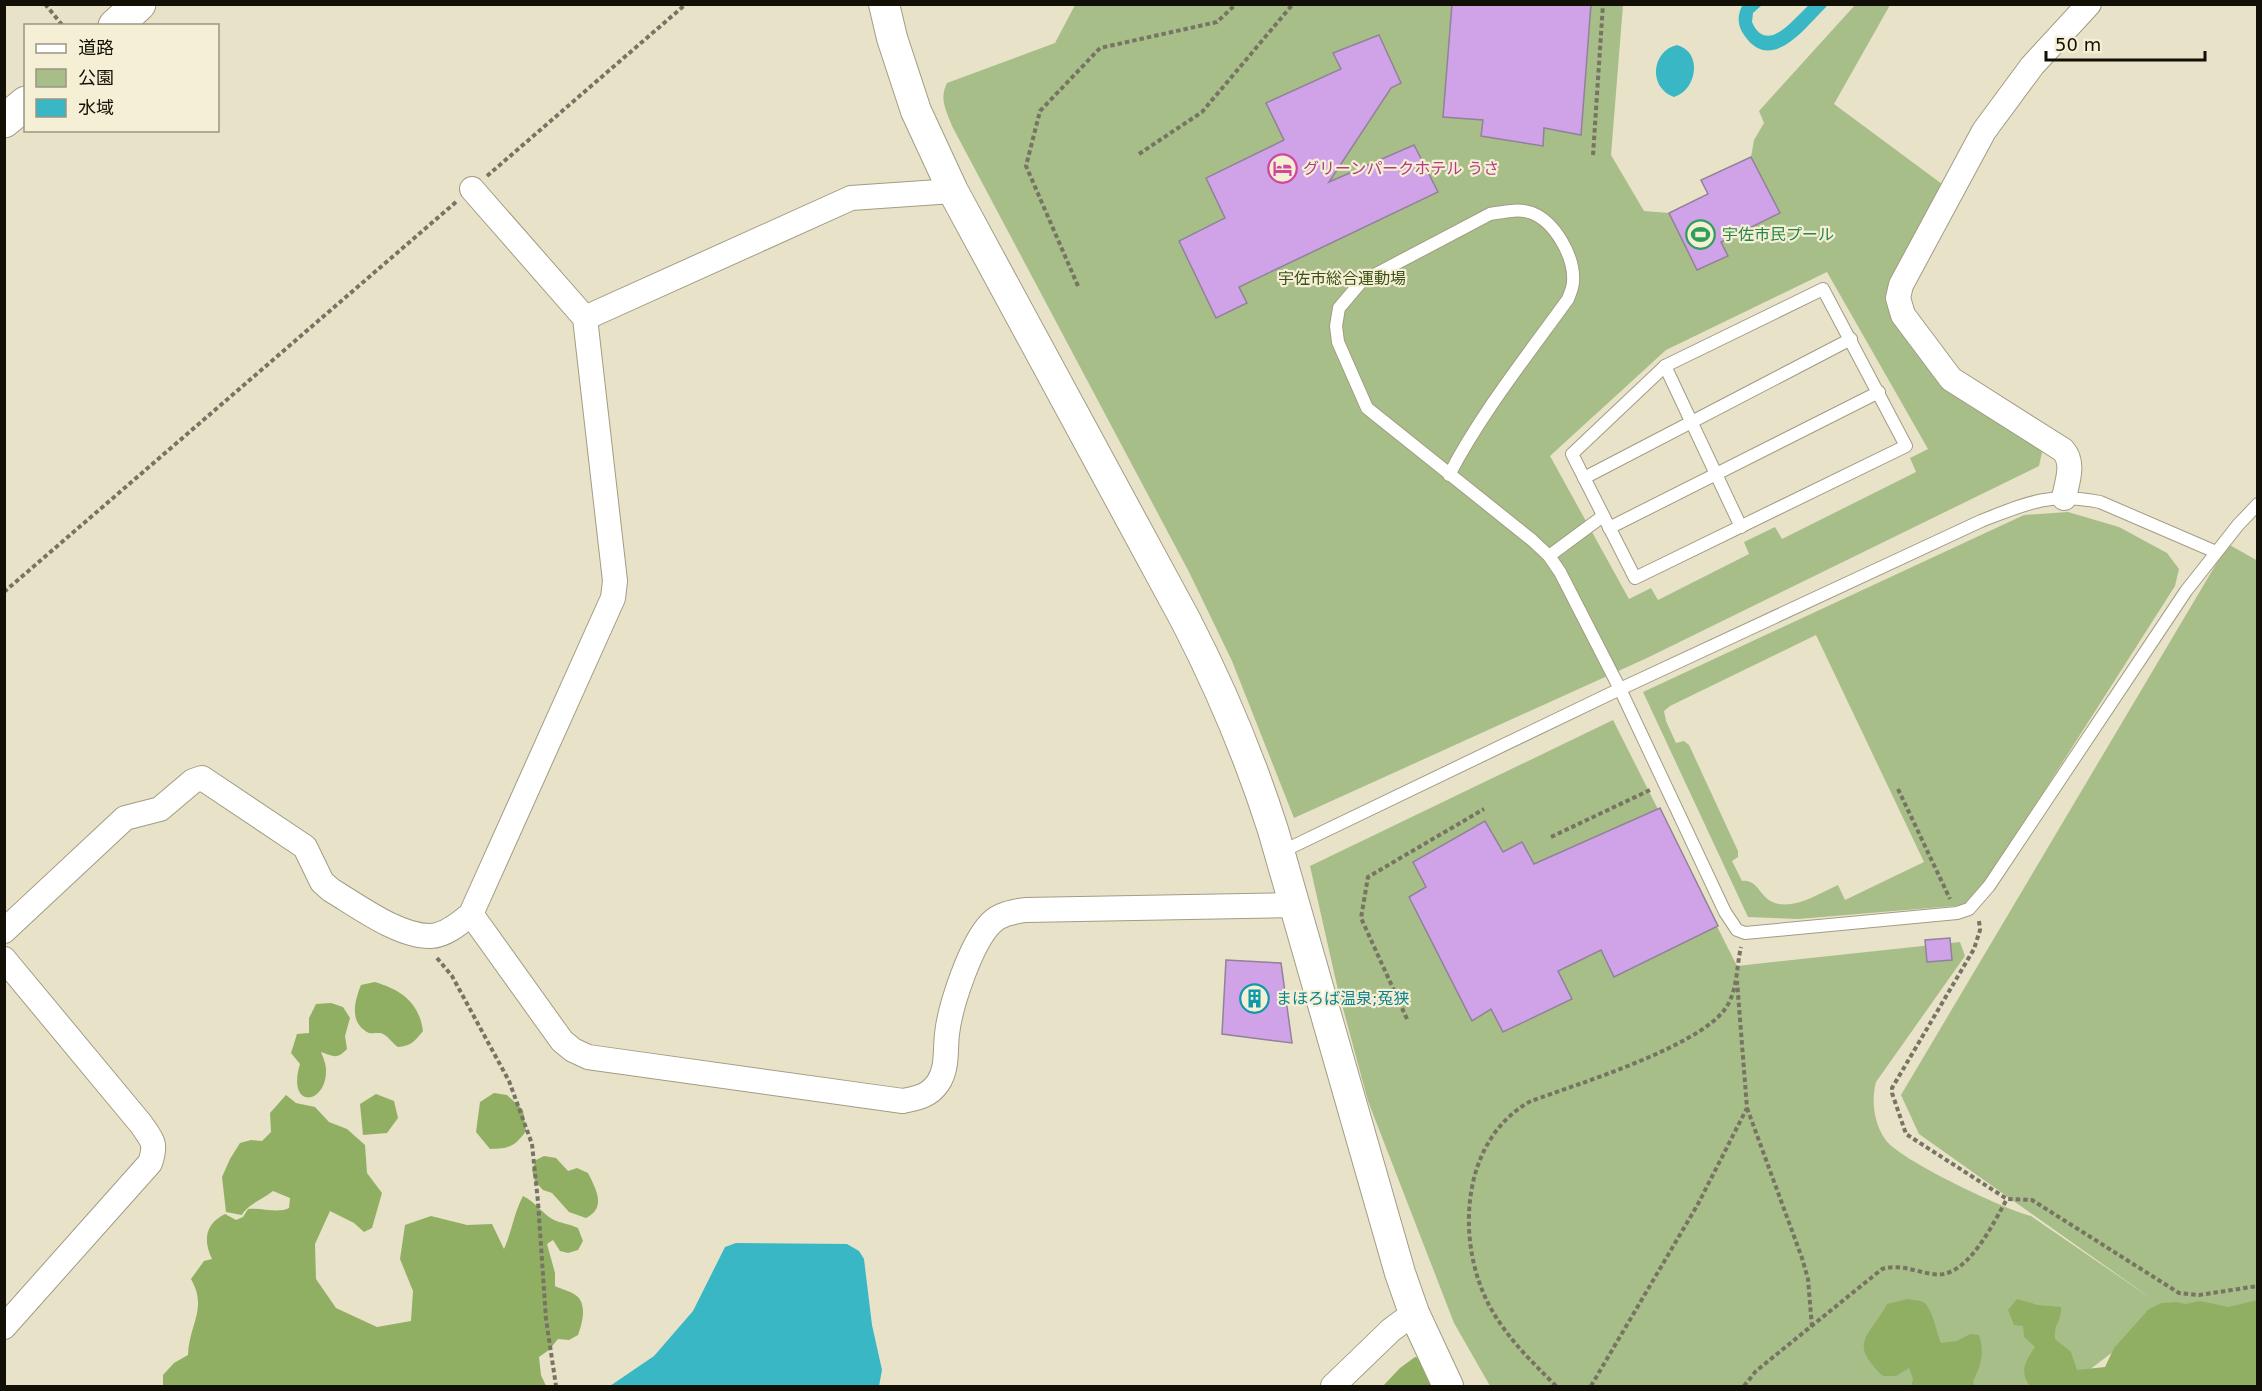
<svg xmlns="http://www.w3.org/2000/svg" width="2262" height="1391" font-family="'DejaVu Sans','Noto Sans JP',sans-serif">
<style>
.green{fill:#a8be88;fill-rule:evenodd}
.forest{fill:#91af62}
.water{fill:#39b7c5}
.building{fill:#d0a3e9;stroke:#908298;stroke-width:1.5}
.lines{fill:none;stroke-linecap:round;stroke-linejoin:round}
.service-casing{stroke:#a29c84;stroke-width:14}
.minor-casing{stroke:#a29c84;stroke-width:26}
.tertiary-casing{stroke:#a29c84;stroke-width:32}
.secondary-casing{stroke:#a29c84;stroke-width:35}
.path{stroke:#787463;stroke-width:4;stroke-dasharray:4.5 3;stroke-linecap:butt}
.service{stroke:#fff;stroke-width:12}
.minor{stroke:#fff;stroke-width:24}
.tertiary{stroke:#fff;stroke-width:30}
.secondary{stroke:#fff;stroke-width:33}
.labels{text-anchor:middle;stroke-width:4.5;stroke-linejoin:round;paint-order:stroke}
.hotel-label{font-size:16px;fill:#b23c85;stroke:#f5efd5;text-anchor:start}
.leisure-label{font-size:16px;fill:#27864d;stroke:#f5efd5;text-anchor:start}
.park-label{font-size:16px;fill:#3d5019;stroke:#f5efd5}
.culture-label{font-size:16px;fill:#0d838f;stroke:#f5efd5;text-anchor:start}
</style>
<rect width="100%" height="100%" fill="#e8e2c8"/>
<g class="green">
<path d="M 1075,5 L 1623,5 L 1611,155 L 1644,211 L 1669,213 L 1708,194 L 1701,180 L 1751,157 L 1754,140 L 1764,123 L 1759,111 L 1855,5 L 1890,5 L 1834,104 L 1946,187 L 1894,272 L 1892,300 L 1898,320 L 2043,448 L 2039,466 L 1647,658 L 1294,818 L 1232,661 L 1189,572 L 952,126 C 946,110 939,99 947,83 L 1055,43 ZM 1827,272 L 1928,449 L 1910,458 L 1916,472 L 1782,539 L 1775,527 L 1744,542 L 1749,554 L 1658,600 L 1651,588 L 1629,599 L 1550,456 L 1666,350 Z"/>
<path d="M 2068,512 L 2119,527 L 2167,553 L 2179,569 L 2175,586 L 1997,865 L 1966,905 L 1798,919 L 1748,917 L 1643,692 L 2024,515 ZM 1816,635 L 1924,862 L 1845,900 L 1838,885 C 1820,893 1799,907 1779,904 C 1759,901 1760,879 1742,881 L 1732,861 L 1738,857 L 1738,851 L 1689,745 L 1684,741 L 1676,743 L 1666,721 L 1664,711 L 1670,706 Z"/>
<path d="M 2228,544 L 2258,561 L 2257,1330 L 2163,1314 L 2068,1386 L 1490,1386 L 1454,1323 L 1368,1101 L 1338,990 L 1310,866 L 1613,720 L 1737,966 L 1960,942 L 1965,956 L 1876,1082 C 1871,1101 1874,1123 1885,1139 C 1897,1159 2006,1210 2031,1216 L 2152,1299 L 1919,1134 L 1901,1095 Z"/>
</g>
<g class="forest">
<path d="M 375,982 C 401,990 419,1002 423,1031 C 415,1041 411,1046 398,1047 C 393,1044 388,1036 383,1034 C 380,1032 373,1034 369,1033 C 348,1023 355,1000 361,985 Z"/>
<path d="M 331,1003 L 343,1007 L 350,1018 L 345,1036 L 347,1049 C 337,1060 333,1056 321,1052 C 323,1057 326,1064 326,1070 C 327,1105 286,1110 300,1064 L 291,1053 L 297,1034 L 309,1033 L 309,1018 L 316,1004 Z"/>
<path d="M 494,1093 L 507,1095 L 523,1110 L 526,1131 C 515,1146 509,1149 490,1149 L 476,1132 L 480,1102 Z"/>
<polygon points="376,1094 394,1101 398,1118 387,1133 363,1135 360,1104"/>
<path d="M 286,1095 L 296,1103 L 315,1107 L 329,1122 L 347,1129 L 365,1145 L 367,1173 L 382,1193 L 372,1228 L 364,1232 L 354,1223 L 330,1211 L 315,1244 L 316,1279 L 336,1308 L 377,1327 L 411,1321 L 413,1291 L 400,1259 L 405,1225 L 431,1216 L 467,1225 L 492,1224 L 504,1249 C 512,1231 514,1213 523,1196 C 536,1202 542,1214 554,1220 C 560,1223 570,1224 578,1228 L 583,1241 L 578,1250 L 568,1253 L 560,1251 L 553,1240 L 547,1244 L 555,1273 L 555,1286 C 561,1289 573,1292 578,1297 C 587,1307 582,1324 578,1335 L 569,1340 L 558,1339 L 549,1350 L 539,1357 L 541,1375 L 546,1386 L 166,1386 L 163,1385 L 163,1375 L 174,1363 L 188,1355 C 189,1324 208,1309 191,1279 L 204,1261 L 212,1259 C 203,1240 205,1224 225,1214 L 236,1220 L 243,1217 L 248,1209 C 261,1207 277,1214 289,1208 L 290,1198 L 273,1191 C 263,1199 247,1205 242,1215 L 226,1212 L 222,1177 L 230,1159 L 240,1143 L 251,1140 L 262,1141 L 271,1132 L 270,1113 Z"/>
<path d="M 544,1156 L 556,1158 L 568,1171 L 577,1168 L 588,1173 C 596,1189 607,1208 586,1218 L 569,1212 L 552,1193 L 543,1190 L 535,1181 L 532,1170 L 536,1160 Z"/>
<path d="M 1908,1299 C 1912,1300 1919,1300 1923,1302 C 1933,1308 1936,1332 1941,1343 L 1957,1341 L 1970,1334 L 1979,1335 C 1985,1353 1981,1365 1973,1382 L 1975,1386 L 1984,1386 L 1911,1386 L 1913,1379 L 1909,1368 L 1896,1376 L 1883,1376 C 1848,1342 1868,1339 1887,1304 Z"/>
<path d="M 2017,1299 L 2038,1305 L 2061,1307 C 2062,1321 2053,1325 2055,1339 L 2071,1352 L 2077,1370 L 2105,1367 L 2114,1348 L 2149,1309 L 2162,1303 L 2177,1302 L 2185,1304 L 2200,1301 L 2229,1307 L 2257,1300 L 2257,1386 L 2030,1386 C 2019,1372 2025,1361 2035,1347 L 2024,1337 L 2023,1326 L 2014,1325 L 2008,1310 Z"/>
<polygon points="1415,1357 1428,1360 1435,1386 1383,1386 1400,1368"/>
</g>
<g class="water">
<path d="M 1743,4 L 1762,5 L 1753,13 L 1752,22 C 1767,56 1794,18 1809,5 L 1828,5 C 1807,25 1772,76 1744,35 C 1737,25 1737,15 1743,4 Z"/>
<path d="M 1677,45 C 1703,52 1697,90 1674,97 C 1648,88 1651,51 1677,45 Z"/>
<polygon points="736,1243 847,1244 859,1251 864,1259 872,1325 882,1370 879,1386 610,1386 654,1356 693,1311 725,1247"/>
</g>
<g class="building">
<polygon points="1452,4 1591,4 1581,135 1544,128 1543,146 1481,136 1483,120 1443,117"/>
<polygon points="1379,35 1401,83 1391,88 1329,182 1414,145 1438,192 1239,287 1247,303 1216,318 1179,241 1225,218 1206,178 1284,140 1266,103 1341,69 1333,53"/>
<polygon points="1751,157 1780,213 1721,242 1728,256 1697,270 1669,213 1708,194 1701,180"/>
<polygon points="1660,808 1718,926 1614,977 1601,950 1558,971 1572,999 1503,1032 1491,1009 1472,1021 1409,897 1426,887 1413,862 1485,821 1503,852 1522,842 1534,864"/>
<polygon points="1950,938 1952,960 1927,962 1925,940"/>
<polygon points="1226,960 1281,963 1292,1043 1222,1034"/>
</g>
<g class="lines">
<defs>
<g id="service">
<polygon points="1823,289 1906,446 1635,578 1572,454 1665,366"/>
<polyline points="1665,366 1741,527"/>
<path d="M 1449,475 C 1482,412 1527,356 1568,299 C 1570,294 1573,287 1573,282 C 1575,257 1555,222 1532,213 C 1519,208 1503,212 1490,214 L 1361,282 L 1339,308 L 1336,326 L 1338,342 L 1367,408 L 1532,540 L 1549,556 L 1560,572 L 1620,689 L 1725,912 L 1737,930 L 1745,933 L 1957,913 L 1969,909 L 1989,886 L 2186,591 L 2238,525 L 2258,504"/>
<polyline points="1584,478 1851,339"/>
<polyline points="1609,528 1879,392"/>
<polyline points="1549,556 1603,516"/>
<path d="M 1279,853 L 1620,689 L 1981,521 C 2027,503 2049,492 2100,502 L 2216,552"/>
</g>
<g id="minor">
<polyline points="585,318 851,198 953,191"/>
<path d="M 2064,498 C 2067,482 2075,463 2063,450 L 1951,379 L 1903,315 L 1898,298 L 1901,285 L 1984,131 L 2032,66 L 2089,4"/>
<path d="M 471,914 L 562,1041 L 573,1050 L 588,1057 L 903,1101 C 918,1098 929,1096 938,1083 C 948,1068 945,1050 947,1034 C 950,1006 971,943 991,923 C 1000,914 1012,912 1025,910 L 1295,905"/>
<path d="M 4,931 L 125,818 L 160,809 L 193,781 L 202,778 L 305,847 L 322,882 L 331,890 C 358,906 399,937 431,936 C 446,935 460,923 471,914 L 613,598 L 615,581 L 585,318 L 472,189"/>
<path d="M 4,959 L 141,1124 C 152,1140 157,1143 150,1163 L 4,1327"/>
<polyline points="1333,1386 1391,1330 1414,1313"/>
</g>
<path id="tertiary" d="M 884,4 L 892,38 L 916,111 L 953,191 L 1186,621 C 1221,689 1250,758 1273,830 L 1400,1273 L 1414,1313 L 1448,1386"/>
<g id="secondary">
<polyline points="115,26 139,4"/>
<polyline points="4,121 26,103"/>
</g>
</defs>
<use href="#service" class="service-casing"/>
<use href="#minor" class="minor-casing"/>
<use href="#tertiary" class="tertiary-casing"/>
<use href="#secondary" class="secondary-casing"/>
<g class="path">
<polyline points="45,4 63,26"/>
<polyline points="1139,154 1202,112 1293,4"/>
<polyline points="1593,155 1603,4"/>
<polyline points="487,176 686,4"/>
<polyline points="1078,286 1026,166 1040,111 1100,48 1217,22 1236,4"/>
<polyline points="4,592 456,202"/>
<polyline points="1898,789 1950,899"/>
<polyline points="1551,837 1650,790"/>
<polyline points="1979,921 1980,930 1974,949 1892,1088 1892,1093 1906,1134 2007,1199 2032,1200 2179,1293 2199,1295 2258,1286"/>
<polyline points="437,958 452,976 509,1081 532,1144 538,1202 546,1319 556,1386"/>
<polyline points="1407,1019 1361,918 1368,877 1484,809"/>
<polyline points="1747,1108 1802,1258 1808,1279 1812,1327"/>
<path d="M 1556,1386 C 1531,1361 1506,1337 1489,1305 C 1455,1240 1461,1139 1531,1101 C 1578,1084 1698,1047 1725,1009 C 1738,991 1736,968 1741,947"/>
<polyline points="1591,1386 1698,1204 1747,1108 1737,981"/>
<path d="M 1744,1386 L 1756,1371 L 1882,1269 C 1900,1264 1914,1271 1932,1274 C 1967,1281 1993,1223 2007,1199"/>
</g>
<use href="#service" class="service"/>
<use href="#minor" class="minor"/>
<use href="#tertiary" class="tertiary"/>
<use href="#secondary" class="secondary"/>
</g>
<defs>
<symbol id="hotel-ring" viewBox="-11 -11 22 22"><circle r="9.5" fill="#f5efd5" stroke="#d1479c" stroke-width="1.5"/><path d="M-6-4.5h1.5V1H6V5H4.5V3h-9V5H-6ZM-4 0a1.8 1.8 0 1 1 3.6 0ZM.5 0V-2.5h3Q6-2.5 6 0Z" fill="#d1479c"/></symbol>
<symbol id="stadium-ring" viewBox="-11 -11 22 22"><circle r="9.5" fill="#f5efd5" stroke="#2e9e5b" stroke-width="1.5"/><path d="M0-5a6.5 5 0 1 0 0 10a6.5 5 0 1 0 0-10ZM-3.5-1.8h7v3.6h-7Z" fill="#2e9e5b"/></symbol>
<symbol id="building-ring" viewBox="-11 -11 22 22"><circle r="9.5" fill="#f5efd5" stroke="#0f9aa8" stroke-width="1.5"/><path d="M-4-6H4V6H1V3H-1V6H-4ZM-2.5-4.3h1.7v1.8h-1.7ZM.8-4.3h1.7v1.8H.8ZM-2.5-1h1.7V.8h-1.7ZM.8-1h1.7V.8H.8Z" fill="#0f9aa8"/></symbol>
</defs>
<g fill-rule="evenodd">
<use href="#hotel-ring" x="1266" y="152" width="33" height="33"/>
<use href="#stadium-ring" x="1684" y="218" width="33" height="33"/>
<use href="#building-ring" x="1238" y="982" width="33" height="33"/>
</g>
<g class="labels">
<g class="hotel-label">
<text x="1303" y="174">グリーンパークホテル うさ</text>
</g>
<g class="leisure-label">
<text x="1722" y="240">宇佐市民プール</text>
</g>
<g class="park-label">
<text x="1342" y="284">宇佐市総合運動場</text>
</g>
<g class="culture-label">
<text x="1276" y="1004">まほろば温泉;菟狭</text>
</g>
</g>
<rect width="2262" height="1391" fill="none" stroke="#110f06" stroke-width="12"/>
<rect x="24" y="24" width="195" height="108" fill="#f5efd5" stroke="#9a9582" stroke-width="1.5"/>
<rect x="36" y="44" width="30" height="9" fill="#ffffff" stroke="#9a9582" stroke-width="1.5"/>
<text x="78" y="54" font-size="18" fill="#110f06">道路</text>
<rect x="36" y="69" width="30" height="18" fill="#a8be88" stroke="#9a9582" stroke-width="1.5"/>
<text x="78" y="84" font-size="18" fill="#110f06">公園</text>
<rect x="36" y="99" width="30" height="18" fill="#39b7c5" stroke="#9a9582" stroke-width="1.5"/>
<text x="78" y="114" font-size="18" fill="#110f06">水域</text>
<path d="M2046 51v9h159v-9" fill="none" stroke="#110f06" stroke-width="3"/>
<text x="2055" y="51" font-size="18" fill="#110f06" stroke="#f5efd5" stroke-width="4.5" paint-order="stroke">50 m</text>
</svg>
